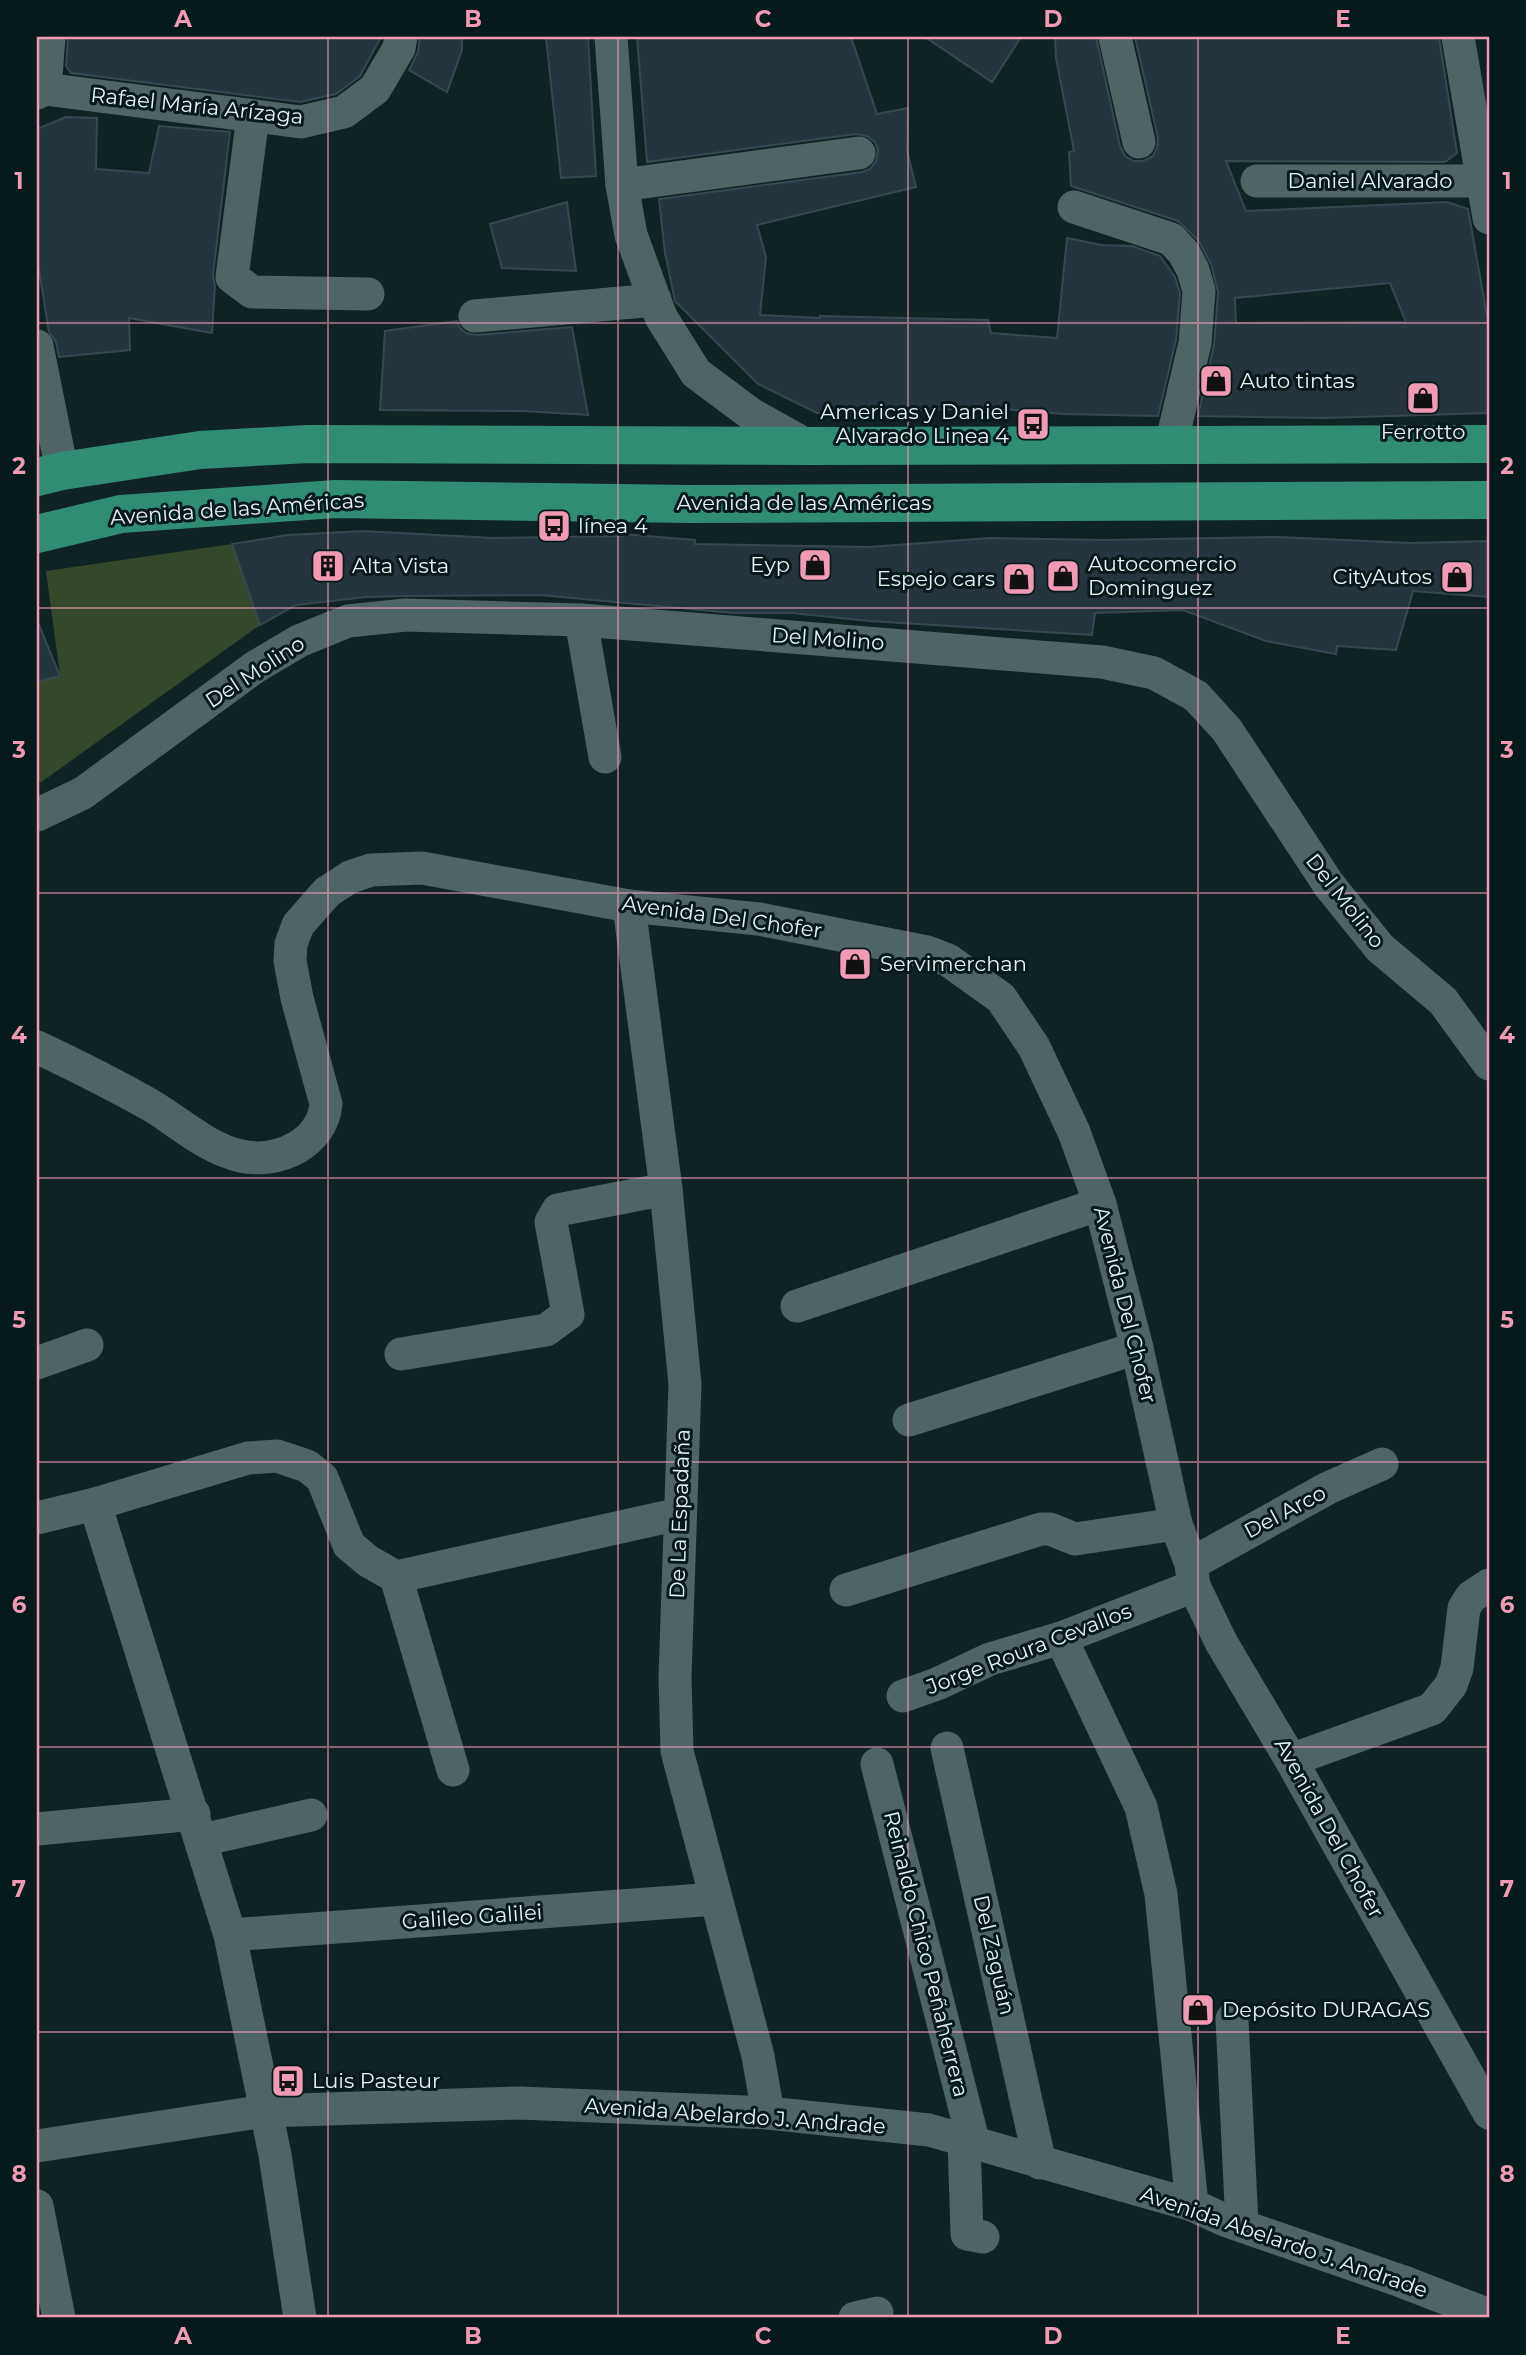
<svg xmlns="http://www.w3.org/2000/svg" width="1526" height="2355" font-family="Montserrat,sans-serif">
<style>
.green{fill:#36482b}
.building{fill:#25353d;stroke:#384851;stroke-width:2;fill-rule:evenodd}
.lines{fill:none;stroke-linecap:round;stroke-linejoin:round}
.minor{stroke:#4f6465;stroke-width:33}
.major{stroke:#308c73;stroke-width:38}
.grid{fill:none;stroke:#f09ab4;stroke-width:2;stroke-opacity:0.55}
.labels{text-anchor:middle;stroke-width:6;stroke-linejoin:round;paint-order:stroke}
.street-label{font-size:21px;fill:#e7f3f3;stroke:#071a1b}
.poi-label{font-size:21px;fill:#e7f3f3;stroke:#071a1b;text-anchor:start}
.neatline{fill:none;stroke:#f09ab4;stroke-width:2.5}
.grid-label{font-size:23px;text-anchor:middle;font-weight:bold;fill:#f09ab4}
</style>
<rect width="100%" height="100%" fill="#102324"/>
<polygon class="green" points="232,544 260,625 40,783 37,776 37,682 60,675 46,571"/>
<g class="building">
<polygon points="68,37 381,37 360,76 336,94 300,102 71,73 66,66"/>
<polygon points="420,37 462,37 462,50 447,92 409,70 418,52"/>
<polygon points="546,37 588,37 596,176 561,178"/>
<polygon points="637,37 851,37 877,114 908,108 907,151 916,187 757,225 766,257 760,315 820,318 820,316 988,320 991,333 1057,338 1067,238 1102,245 1132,246 1160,256 1175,277 1180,293 1176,340 1158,416 1063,414 991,408 817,413 758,384 675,301 665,253 659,199 862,172 870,169 876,161 878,150 875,142 867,136 856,134 647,162"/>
<polygon points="925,37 1021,37 992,82"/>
<path d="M 1055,37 L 1096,37 L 1120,146 L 1125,156 L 1134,161 L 1143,161 L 1153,156 L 1157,148 L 1158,138 L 1135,37 L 1439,37 L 1457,153 L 1445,162 L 1226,161 L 1246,211 L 1447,202 L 1468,209 L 1489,327 L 1489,413 L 1324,418 L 1198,416 L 1214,345 L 1218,292 L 1211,264 L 1198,240 L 1178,221 L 1071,186 L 1069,152 L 1074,151 L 1056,58 ZM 1390,283 L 1406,322 L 1236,323 L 1235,298 Z"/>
<polygon points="66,117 97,118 96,169 149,173 159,126 230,132 213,275 215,286 212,333 129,318 130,350 59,357 56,342 49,332 37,258 37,129"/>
<polygon points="567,202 576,271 502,268 490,224"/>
<polygon points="457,321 460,328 466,333 476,335 572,327 588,415 523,411 380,410 385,331"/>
<polygon points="363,531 493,538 622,536 622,534 695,540 695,544 869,547 990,538 1105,540 1279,537 1410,543 1489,541 1489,597 1413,591 1396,650 1337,646 1336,654 1266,641 1183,610 1095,613 1092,635 869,621 792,613 733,613 540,595 406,596 366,597 296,605 260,625 232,544 288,535"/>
<polygon points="37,620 60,676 37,682"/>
</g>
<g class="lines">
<g class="minor">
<polyline points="611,37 622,185 631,235 661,317 696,373 751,414 808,446"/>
<polyline points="1115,37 1139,142"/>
<polyline points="1458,37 1489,218"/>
<polyline points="45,89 49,37"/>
<polyline points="37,93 45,89 301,122 344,112 375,89 399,48 401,37"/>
<polyline points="253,116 232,277 252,292 368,294"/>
<polyline points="1257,181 1482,181"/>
<polyline points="622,185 859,153"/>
<polyline points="1074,207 1171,239 1184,253 1193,270 1199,291 1195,343 1171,445"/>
<polyline points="475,316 655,300"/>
<polyline points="37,346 62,471"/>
<polyline points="581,620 605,757"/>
<polyline points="37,815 83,793 255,667 299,641 348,621 406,615 581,620 1102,662 1154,673 1196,696 1227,730 1329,885 1380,948 1443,1001 1489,1064"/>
<polyline points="629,906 666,1189 685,1384 675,1677 677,1751 758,2056 768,2113"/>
<path d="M 37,1047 C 75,1065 115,1085 152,1106 C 180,1123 208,1149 241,1156 C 278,1164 322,1144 326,1104 L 297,998 L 290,961 L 291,944 L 298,925 L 327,892 L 350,877 L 371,870 L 422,868 L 629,906 L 759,919 L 927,952 L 948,960 L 1001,998 L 1034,1047 L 1074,1132 L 1100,1204 L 1137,1348 L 1176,1524 L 1191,1564 L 1194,1586 L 1221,1642 L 1291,1760 L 1489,2113"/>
<polyline points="797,1306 1100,1204"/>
<polyline points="401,1354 546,1330 568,1314 551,1222 558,1210 666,1189"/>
<polyline points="37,1363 87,1345"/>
<polyline points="909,1420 1137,1348"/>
<polyline points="95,1504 230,1935 275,2155 300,2318"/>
<polyline points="37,1518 95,1504 248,1458 277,1456 307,1466 322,1478 349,1545 368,1561 396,1577 679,1514"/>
<polyline points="1191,1564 1328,1488 1382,1464"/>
<polyline points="396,1577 453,1770"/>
<polyline points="846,1590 1041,1529 1050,1529 1075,1539 1176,1524"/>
<polyline points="1061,1638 1141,1807 1161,1894 1192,2205"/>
<polyline points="903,1696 937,1684 990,1659 1061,1638 1194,1586"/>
<polyline points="947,1748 1040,2163"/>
<polyline points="1291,1760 1432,1709 1451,1685 1457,1668 1464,1608 1471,1597 1489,1585"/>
<polyline points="877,1764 974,2144"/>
<polyline points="37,1829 194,1814"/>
<polyline points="202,1840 311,1815"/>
<polyline points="230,1935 715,1899"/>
<polyline points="1232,2019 1242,2225"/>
<polyline points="964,2140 967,2234 983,2237"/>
<polyline points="37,2146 265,2111 519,2103 768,2113 929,2130 1192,2205 1227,2221 1401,2281 1489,2315"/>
<polyline points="37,2206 59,2318"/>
<polyline points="855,2318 877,2313"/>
</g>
<g class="major">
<polyline points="37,477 62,471 200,450 308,444 808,446 1489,444"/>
<polyline points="37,534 121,514 335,499 690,504 1489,500"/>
</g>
</g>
<path class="grid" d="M 328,37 L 328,2318M 618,37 L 618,2318M 908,37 L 908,2318M 1198,37 L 1198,2318M 37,323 L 1489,323M 37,608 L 1489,608M 37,893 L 1489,893M 37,1178 L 1489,1178M 37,1462 L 1489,1462M 37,1747 L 1489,1747M 37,2032 L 1489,2032"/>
<defs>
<symbol id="shop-square" viewBox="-11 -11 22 22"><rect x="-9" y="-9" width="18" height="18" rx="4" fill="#f09ab4" stroke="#071a1b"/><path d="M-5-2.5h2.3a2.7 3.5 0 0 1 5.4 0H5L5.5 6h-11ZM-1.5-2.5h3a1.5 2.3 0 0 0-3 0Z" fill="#111"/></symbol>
<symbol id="bus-square" viewBox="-11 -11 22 22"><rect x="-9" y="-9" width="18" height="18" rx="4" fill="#f09ab4" stroke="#071a1b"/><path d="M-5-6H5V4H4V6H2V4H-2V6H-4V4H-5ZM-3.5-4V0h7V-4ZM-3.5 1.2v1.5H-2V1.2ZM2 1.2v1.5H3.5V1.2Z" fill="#111"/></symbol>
<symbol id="building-square" viewBox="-11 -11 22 22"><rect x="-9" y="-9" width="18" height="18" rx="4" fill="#f09ab4" stroke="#071a1b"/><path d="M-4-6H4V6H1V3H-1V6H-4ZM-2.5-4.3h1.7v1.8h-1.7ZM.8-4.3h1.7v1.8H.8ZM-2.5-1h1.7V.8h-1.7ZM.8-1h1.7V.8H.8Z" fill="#111"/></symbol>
</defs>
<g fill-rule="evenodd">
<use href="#shop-square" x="1197" y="362" width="38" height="38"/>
<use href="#shop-square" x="1404" y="379" width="38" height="38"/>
<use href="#bus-square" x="1014" y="405" width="38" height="38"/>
<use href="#bus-square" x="535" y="507" width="38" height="38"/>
<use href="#shop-square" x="796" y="546" width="38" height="38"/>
<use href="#building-square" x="309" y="547" width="38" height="38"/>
<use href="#shop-square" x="1044" y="557" width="38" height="38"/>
<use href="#shop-square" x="1438" y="558" width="38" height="38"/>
<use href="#shop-square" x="1000" y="560" width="38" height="38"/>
<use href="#shop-square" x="836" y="945" width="38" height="38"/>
<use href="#shop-square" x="1179" y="1991" width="38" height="38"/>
<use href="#bus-square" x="269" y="2062" width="38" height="38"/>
</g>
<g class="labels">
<g class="street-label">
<text transform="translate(197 106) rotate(6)" y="7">Rafael María Arízaga</text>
<text x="1370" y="188">Daniel Alvarado</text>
<text x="804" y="510">Avenida de las Américas</text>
<text transform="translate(237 509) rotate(-4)" y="7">Avenida de las Américas</text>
<text transform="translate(828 639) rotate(4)" y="7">Del Molino</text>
<text transform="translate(255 672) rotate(-33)" y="7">Del Molino</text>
<text transform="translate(1345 901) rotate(52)" y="7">Del Molino</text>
<text transform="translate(722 917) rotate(8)" y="7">Avenida Del Chofer</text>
<text transform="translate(1125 1305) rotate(76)" y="7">Avenida Del Chofer</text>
<text transform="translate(1285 1512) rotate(-28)" y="7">Del Arco</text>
<text transform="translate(680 1514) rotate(-88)" y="7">De La Espadaña</text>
<text transform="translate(1029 1649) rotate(-21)" y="7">Jorge Roura Cevallos</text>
<text transform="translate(1329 1828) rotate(61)" y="7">Avenida Del Chofer</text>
<text transform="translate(472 1917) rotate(-4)" y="7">Galileo Galilei</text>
<text transform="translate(926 1954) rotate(76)" y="7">Reinaldo Chico Peñaherrera</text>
<text transform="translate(994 1955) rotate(77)" y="7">Del Zaguán</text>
<text transform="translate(735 2116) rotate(4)" y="7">Avenida Abelardo J. Andrade</text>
<text transform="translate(1284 2242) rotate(19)" y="7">Avenida Abelardo J. Andrade</text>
</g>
<g class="poi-label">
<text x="1240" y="388">Auto tintas</text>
<text x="1009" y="419" text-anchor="end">Americas y Daniel<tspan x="1009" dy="24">Alvarado Linea 4</tspan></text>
<text x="1423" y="439" text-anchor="middle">Ferrotto</text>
<text x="578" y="533">línea 4</text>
<text x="1088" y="571">Autocomercio<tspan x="1088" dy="24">Dominguez</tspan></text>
<text x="790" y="572" text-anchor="end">Eyp</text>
<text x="352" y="573">Alta Vista</text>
<text x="1432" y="584" text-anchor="end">CityAutos</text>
<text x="995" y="586" text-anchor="end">Espejo cars</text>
<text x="880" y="971">Servimerchan</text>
<text x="1222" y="2017">Depósito DURAGAS</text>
<text x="312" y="2088">Luis Pasteur</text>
</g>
</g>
<rect width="1526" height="2355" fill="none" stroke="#071a1b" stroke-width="77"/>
<rect x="38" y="38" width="1450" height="2278" class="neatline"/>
<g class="grid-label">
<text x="183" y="27">A</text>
<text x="473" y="27">B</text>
<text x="763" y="27">C</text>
<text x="1053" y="27">D</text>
<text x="1343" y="27">E</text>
<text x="19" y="189">1</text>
<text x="1507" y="189">1</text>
<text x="19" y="474">2</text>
<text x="1507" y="474">2</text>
<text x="19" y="758">3</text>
<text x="1507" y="758">3</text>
<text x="19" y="1043">4</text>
<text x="1507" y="1043">4</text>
<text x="19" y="1328">5</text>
<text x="1507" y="1328">5</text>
<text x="19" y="1613">6</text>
<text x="1507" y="1613">6</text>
<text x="19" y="1897">7</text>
<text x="1507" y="1897">7</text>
<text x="19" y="2182">8</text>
<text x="1507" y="2182">8</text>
<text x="183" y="2344">A</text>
<text x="473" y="2344">B</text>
<text x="763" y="2344">C</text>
<text x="1053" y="2344">D</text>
<text x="1343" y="2344">E</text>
</g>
</svg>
